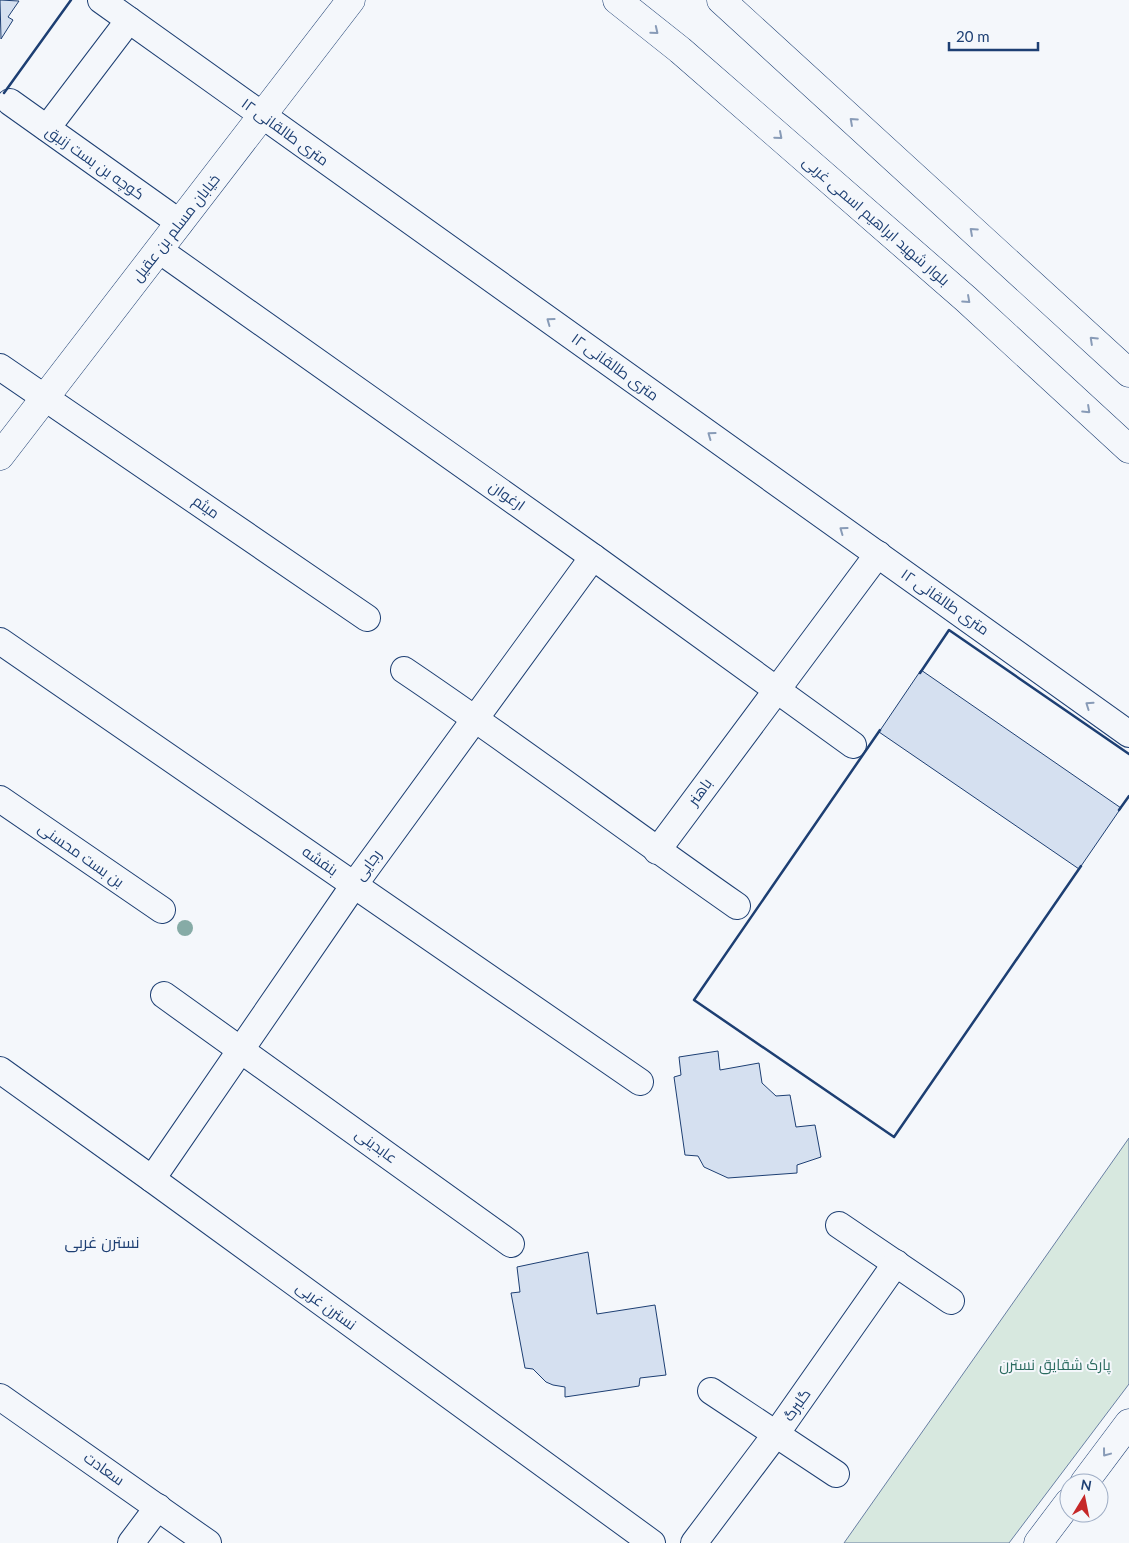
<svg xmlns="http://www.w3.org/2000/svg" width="1129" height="1543" font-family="Lato,Cairo,sans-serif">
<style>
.green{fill:#d7e8df;stroke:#687fa3}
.building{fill:#d5e0f0;stroke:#1d3f73}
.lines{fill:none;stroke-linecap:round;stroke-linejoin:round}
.street-casing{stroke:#1d3f73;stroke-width:28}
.secondary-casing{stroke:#1d3f73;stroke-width:29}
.primary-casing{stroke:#1d3f73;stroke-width:29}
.street{stroke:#f4f7fb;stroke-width:26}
.secondary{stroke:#f4f7fb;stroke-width:28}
.primary{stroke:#f4f7fb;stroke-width:28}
.wall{stroke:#1d3f73;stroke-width:2.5}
.tree{fill:#86aba6}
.oneway{stroke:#889bb7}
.labels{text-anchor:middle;stroke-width:4;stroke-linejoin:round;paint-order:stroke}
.street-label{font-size:15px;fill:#1d3f73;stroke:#f4f7fb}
.park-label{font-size:15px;fill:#2c6c60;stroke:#f4f7fb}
.neighbourhood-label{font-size:16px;fill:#1d3f73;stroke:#f4f7fb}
</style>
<rect width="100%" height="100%" fill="#f4f7fb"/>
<polygon class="green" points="1129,1138 1129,1384 1009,1543 844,1543"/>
<g class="building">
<polygon points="0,0 19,1 8,17 13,20 1,39"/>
<polygon points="921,670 1121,808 1079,869 879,732"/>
<polygon points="718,1051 720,1070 759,1063 762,1083 776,1096 790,1095 796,1127 815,1125 821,1157 797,1165 797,1173 728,1178 704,1167 698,1156 685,1155 674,1077 681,1075 679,1057"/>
<polygon points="588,1252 597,1314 655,1305 666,1375 640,1378 639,1386 565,1397 565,1387 553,1385 546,1382 533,1369 525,1368 511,1293 520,1292 517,1267"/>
</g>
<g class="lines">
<defs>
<g id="street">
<polyline points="101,0 1129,734"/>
<polyline points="10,102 180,223"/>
<polyline points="47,128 129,20"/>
<polyline points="159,250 593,557 853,745"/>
<polyline points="0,367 367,618"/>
<polyline points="0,641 640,1082"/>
<path d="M 404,670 C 517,746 625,828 737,906"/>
<polyline points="0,799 162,910"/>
<polyline points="657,851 878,554"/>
<polyline points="164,995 511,1244"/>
<polyline points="0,1070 152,1179 652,1543"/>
<polyline points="152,1179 354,885 593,557"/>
<polyline points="839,1225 951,1301"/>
<polyline points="711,1391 836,1474"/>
<polyline points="0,1397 208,1543"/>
<polyline points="131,1543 158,1507"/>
<polyline points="694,1543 776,1434 896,1263"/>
</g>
<g id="secondary">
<polyline points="617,0 680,50 966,299 1129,449"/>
<polyline points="721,0 1129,373"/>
<polyline points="0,456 351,0"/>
</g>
<g id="primary">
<polyline points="1084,1483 1129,1423"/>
<polyline points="1038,1543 1069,1502"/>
</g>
</defs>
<use href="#street" class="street-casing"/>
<use href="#secondary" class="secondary-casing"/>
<use href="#primary" class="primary-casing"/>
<use href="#street" class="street"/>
<use href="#secondary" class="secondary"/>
<use href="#primary" class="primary"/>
<g class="wall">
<polyline points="4,93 71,0"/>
<polyline points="920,673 949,630 1129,754"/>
<polyline points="880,730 694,1000 894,1137 1081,866"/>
<polyline points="1119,810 1129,796"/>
</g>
</g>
<circle class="tree" cx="185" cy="928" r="8"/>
<defs><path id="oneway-chevron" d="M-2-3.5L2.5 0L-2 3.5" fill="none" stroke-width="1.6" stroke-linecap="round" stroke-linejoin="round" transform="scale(1.25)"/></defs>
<g class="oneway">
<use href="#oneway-chevron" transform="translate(655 31) rotate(39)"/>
<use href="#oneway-chevron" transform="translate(853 121) rotate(-138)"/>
<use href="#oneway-chevron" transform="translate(779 136) rotate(41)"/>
<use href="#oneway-chevron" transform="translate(973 231) rotate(-138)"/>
<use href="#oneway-chevron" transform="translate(967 300) rotate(42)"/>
<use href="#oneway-chevron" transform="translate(550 321) rotate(-144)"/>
<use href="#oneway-chevron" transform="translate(1093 340) rotate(-137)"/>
<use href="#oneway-chevron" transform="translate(1087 410) rotate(43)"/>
<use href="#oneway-chevron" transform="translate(711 435) rotate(-144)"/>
<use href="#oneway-chevron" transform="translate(843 530) rotate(-144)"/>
<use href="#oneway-chevron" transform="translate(1089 705) rotate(-145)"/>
<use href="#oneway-chevron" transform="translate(1106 1453) rotate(127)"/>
</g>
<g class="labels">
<g class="street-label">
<text transform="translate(285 132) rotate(36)" y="5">۱۲ متری طالقانی</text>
<text transform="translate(95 163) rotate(35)" y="5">کوچه بن بست زنبق</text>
<text transform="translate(876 221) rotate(41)" y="5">بلوار شهید ابراهیم اسمی غربی</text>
<text transform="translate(176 228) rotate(-52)" y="5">خیابان مسلم بن عقیل</text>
<text transform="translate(615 367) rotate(36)" y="5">۱۲ متری طالقانی</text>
<text transform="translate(507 496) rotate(35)" y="5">ارغوان</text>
<text transform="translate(206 507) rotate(35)" y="5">میثم</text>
<text transform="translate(945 602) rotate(35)" y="5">۱۲ متری طالقانی</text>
<text transform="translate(700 792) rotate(-54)" y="5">باهنر</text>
<text transform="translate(81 855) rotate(35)" y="5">بن بست محسنی</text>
<text transform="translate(320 861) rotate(35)" y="5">بنفشه</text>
<text transform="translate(368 865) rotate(-54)" y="5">رجایی</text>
<text transform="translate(376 1146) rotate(36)" y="5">عابدینی</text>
<text transform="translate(326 1306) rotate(36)" y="5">نسترن غربی</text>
<text transform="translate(797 1405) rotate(-55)" y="5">گلبرگ</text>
<text transform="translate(104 1469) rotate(35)" y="5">سعادت</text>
</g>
<g class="park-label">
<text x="1055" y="1370">پارک شقایق نسترن</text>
</g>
<g class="neighbourhood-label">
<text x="102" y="1248">نسترن غربی</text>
</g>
</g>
<g transform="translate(1084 1498) rotate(10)"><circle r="24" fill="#f4f7fb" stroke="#9eadc5"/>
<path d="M0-4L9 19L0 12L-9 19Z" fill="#c62828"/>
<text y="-8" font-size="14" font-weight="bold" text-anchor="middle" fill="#1d3f73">N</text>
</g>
<path d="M949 42v8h89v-8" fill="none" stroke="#1d3f73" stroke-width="2.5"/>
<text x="956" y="42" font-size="15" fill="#1d3f73" stroke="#f4f7fb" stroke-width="4" paint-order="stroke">20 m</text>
</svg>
